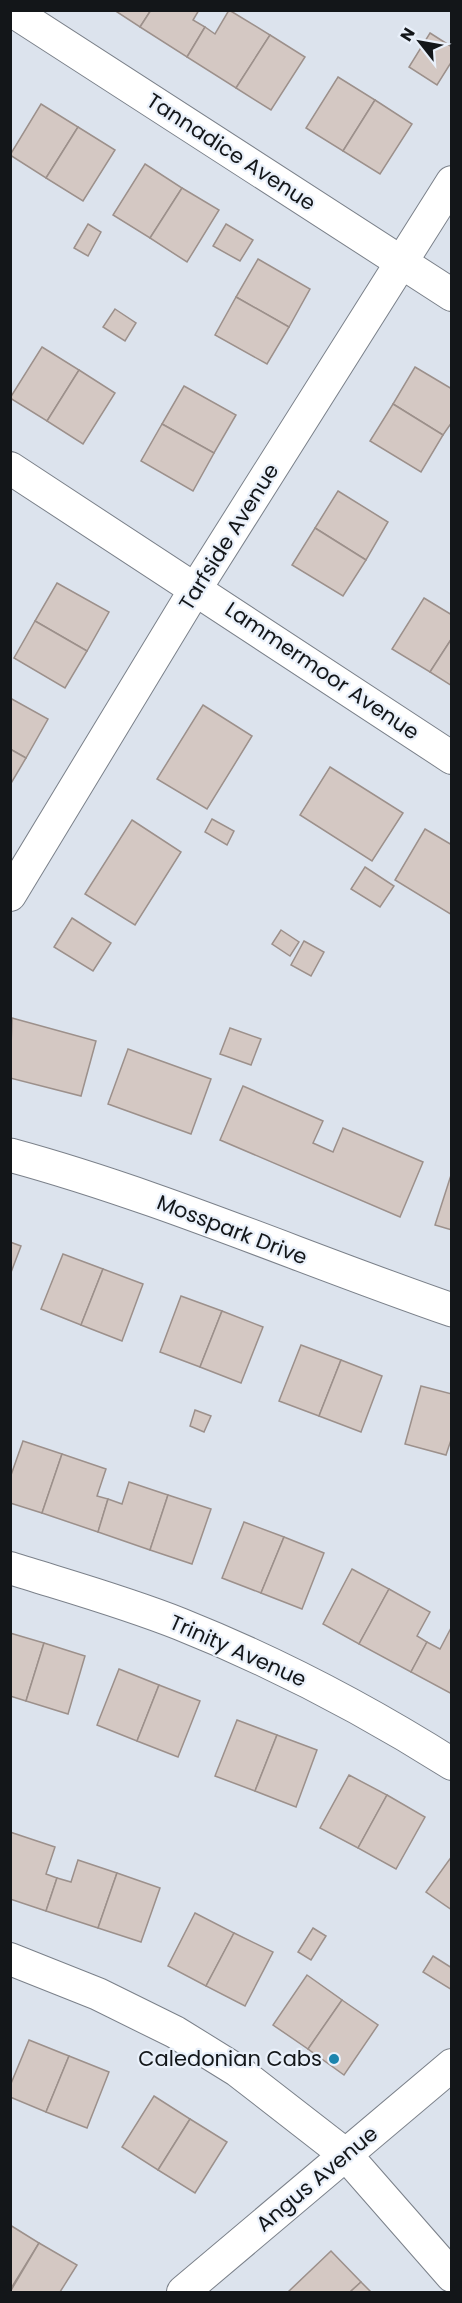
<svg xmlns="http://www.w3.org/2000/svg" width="462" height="2303" font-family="Poppins,sans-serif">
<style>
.building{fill:#d4c8c3;stroke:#9c908b;stroke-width:1.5}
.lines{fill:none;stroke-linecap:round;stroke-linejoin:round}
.minor-casing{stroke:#7b818a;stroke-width:34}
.tertiary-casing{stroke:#7b818a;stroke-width:35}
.minor{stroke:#fff;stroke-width:32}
.tertiary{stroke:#fff;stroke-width:33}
.poi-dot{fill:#1c84ad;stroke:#e9f0fa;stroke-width:2}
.labels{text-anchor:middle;stroke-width:4.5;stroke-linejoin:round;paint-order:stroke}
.street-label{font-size:21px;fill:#131619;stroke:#e9f0fa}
.poi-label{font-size:21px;fill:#131619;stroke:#e9f0fa;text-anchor:end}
</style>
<rect width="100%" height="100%" fill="#dce3ed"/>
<g class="building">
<polygon points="114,10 151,10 140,27"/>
<polygon points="151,10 199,10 193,20 205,27 187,57 140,27"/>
<polygon points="229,10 270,35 236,88 187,57 205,27 215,34"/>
<polygon points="430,33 452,47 452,61 437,85 409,67"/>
<polygon points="270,35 305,57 271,110 236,88"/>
<polygon points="338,77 375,100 343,151 306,128"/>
<polygon points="375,100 412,124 380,174 343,151"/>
<polygon points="41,104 78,127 46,178 10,155"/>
<polygon points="78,127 115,150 83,201 46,178"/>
<polygon points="145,164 182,188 150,238 113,215"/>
<polygon points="182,188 219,210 187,262 150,238"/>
<polygon points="88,224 101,232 88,256 74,248"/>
<polygon points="226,224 253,240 240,261 213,246"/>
<polygon points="258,259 310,289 289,327 236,297"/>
<polygon points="236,297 289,327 267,364 215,335"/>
<polygon points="115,309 136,323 125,341 103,327"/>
<polygon points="42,347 79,370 47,421 10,398"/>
<polygon points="415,367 452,389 452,422 443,435 393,404"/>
<polygon points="79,370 115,393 83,444 47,421"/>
<polygon points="184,386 236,415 214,453 162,424"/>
<polygon points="393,404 443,435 421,472 370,441"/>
<polygon points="162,424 214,453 193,491 141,461"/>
<polygon points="338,491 388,522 366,560 315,528"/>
<polygon points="315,528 366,560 343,596 292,565"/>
<polygon points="57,583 109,612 87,651 35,621"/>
<polygon points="424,598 452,615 452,638 430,672 392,649"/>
<polygon points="35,621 87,651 65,688 14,658"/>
<polygon points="452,638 452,686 430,672"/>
<polygon points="10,698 48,719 26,758 10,749"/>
<polygon points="203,705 252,736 207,809 157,779"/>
<polygon points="10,749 26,758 10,785"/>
<polygon points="330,767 403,813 372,861 300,815"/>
<polygon points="212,819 234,831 227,845 205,832"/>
<polygon points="132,820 181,852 135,925 85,894"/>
<polygon points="425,829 452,845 452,915 395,880"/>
<polygon points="365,867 394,886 380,907 351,889"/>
<polygon points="72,918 111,943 93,971 54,947"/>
<polygon points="281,930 299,942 290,956 272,944"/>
<polygon points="304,941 324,952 311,976 291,965"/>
<polygon points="12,1018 96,1041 81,1096 10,1078"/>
<polygon points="230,1028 261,1039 251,1065 220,1054"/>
<polygon points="128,1049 211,1079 191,1134 108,1104"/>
<polygon points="243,1086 323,1121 313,1143 333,1152 343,1128 423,1162 400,1217 220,1140"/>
<polygon points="452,1172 452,1230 435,1225"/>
<polygon points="10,1242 21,1246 10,1275"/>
<polygon points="63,1254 103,1269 81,1325 41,1309"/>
<polygon points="103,1269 143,1284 122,1341 81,1325"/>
<polygon points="181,1296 222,1311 200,1367 160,1352"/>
<polygon points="222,1311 263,1327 241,1383 200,1367"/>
<polygon points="301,1345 341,1360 319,1416 279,1401"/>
<polygon points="341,1360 382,1376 361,1432 319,1416"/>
<polygon points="421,1386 452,1394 452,1437 446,1455 405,1444"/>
<polygon points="195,1410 211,1416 204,1432 190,1426"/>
<polygon points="23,1441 62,1454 42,1513 10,1503 10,1478"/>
<polygon points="62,1454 106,1469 97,1496 108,1499 98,1532 42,1513"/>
<polygon points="129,1482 168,1495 150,1550 98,1532 108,1499 122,1504"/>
<polygon points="168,1495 211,1509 192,1564 150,1550"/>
<polygon points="244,1522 284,1537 261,1593 222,1578"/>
<polygon points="284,1537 324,1553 302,1609 261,1593"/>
<polygon points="352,1569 389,1589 359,1644 323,1624"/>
<polygon points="389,1589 430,1612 417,1636 427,1642 411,1672 359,1644"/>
<polygon points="451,1628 452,1629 452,1694 411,1672 427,1642 440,1649"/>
<polygon points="10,1633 44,1643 26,1701 10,1696"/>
<polygon points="44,1643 85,1656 68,1714 26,1701"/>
<polygon points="119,1669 159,1685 137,1741 97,1725"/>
<polygon points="159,1685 200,1701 178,1757 137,1741"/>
<polygon points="237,1720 277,1735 255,1791 215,1776"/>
<polygon points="277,1735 317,1750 296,1807 255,1791"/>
<polygon points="349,1775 387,1795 358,1848 320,1828"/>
<polygon points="387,1795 425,1817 396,1869 358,1848"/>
<polygon points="10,1832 55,1847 46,1874 57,1878 46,1911 10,1899"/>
<polygon points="452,1856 452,1910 426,1892"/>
<polygon points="78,1860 117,1873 98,1928 46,1911 57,1878 71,1882"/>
<polygon points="117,1873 160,1888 141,1942 98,1928"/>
<polygon points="195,1913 234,1933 206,1986 168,1966"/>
<polygon points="313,1928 326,1936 311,1960 298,1952"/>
<polygon points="234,1933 273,1952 245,2006 206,1986"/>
<polygon points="433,1956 452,1968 452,1990 423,1972"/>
<polygon points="307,1975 342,2000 308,2049 273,2025"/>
<polygon points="342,2000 378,2025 344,2075 308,2049"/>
<polygon points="29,2040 69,2056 46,2112 10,2097 10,2086"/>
<polygon points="69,2056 109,2072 87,2128 46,2112"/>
<polygon points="154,2096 190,2119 158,2170 122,2147"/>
<polygon points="190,2119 227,2142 195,2193 158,2170"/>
<polygon points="10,2225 39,2243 10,2290"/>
<polygon points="39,2243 77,2265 60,2292 10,2292"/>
<polygon points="331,2251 361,2282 350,2292 288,2292"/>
<polygon points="361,2282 371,2292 350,2292"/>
</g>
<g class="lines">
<defs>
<g id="minor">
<polyline points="11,10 452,295"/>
<polyline points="10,468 452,758"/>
<polyline points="10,895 196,588 452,182"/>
<path d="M 10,1568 C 67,1586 125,1602 180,1624 C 275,1662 365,1709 452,1764"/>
<polyline points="10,1959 98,1994 175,2032 238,2071 346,2155 452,2276"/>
<polyline points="183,2292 452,2065"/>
</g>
<path id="tertiary" d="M 10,1155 C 161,1196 304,1259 452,1310"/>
</defs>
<use href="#minor" class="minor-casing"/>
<use href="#tertiary" class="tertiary-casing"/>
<use href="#minor" class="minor"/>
<use href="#tertiary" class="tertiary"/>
</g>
<circle class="poi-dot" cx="334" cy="2059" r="6"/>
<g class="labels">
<g class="street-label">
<text transform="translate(231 152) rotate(33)" y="7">Tannadice Avenue</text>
<text transform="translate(229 537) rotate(-58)" y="7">Tarfside Avenue</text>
<text transform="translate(322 671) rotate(34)" y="7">Lammermoor Avenue</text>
<text transform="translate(232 1230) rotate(21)" y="7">Mosspark Drive</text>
<text transform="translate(238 1651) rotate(24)" y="7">Trinity Avenue</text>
<text transform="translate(317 2179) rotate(-40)" y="7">Angus Avenue</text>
</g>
<g class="poi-label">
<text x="322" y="2066">Caledonian Cabs</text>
</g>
</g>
<rect width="462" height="2303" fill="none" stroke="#131619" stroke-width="24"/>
<g transform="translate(420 42) rotate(301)" stroke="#e9f0fa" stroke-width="4.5" paint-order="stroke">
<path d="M0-4.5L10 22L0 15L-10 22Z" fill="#131619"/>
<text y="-9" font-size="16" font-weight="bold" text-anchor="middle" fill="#131619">N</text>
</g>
</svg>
